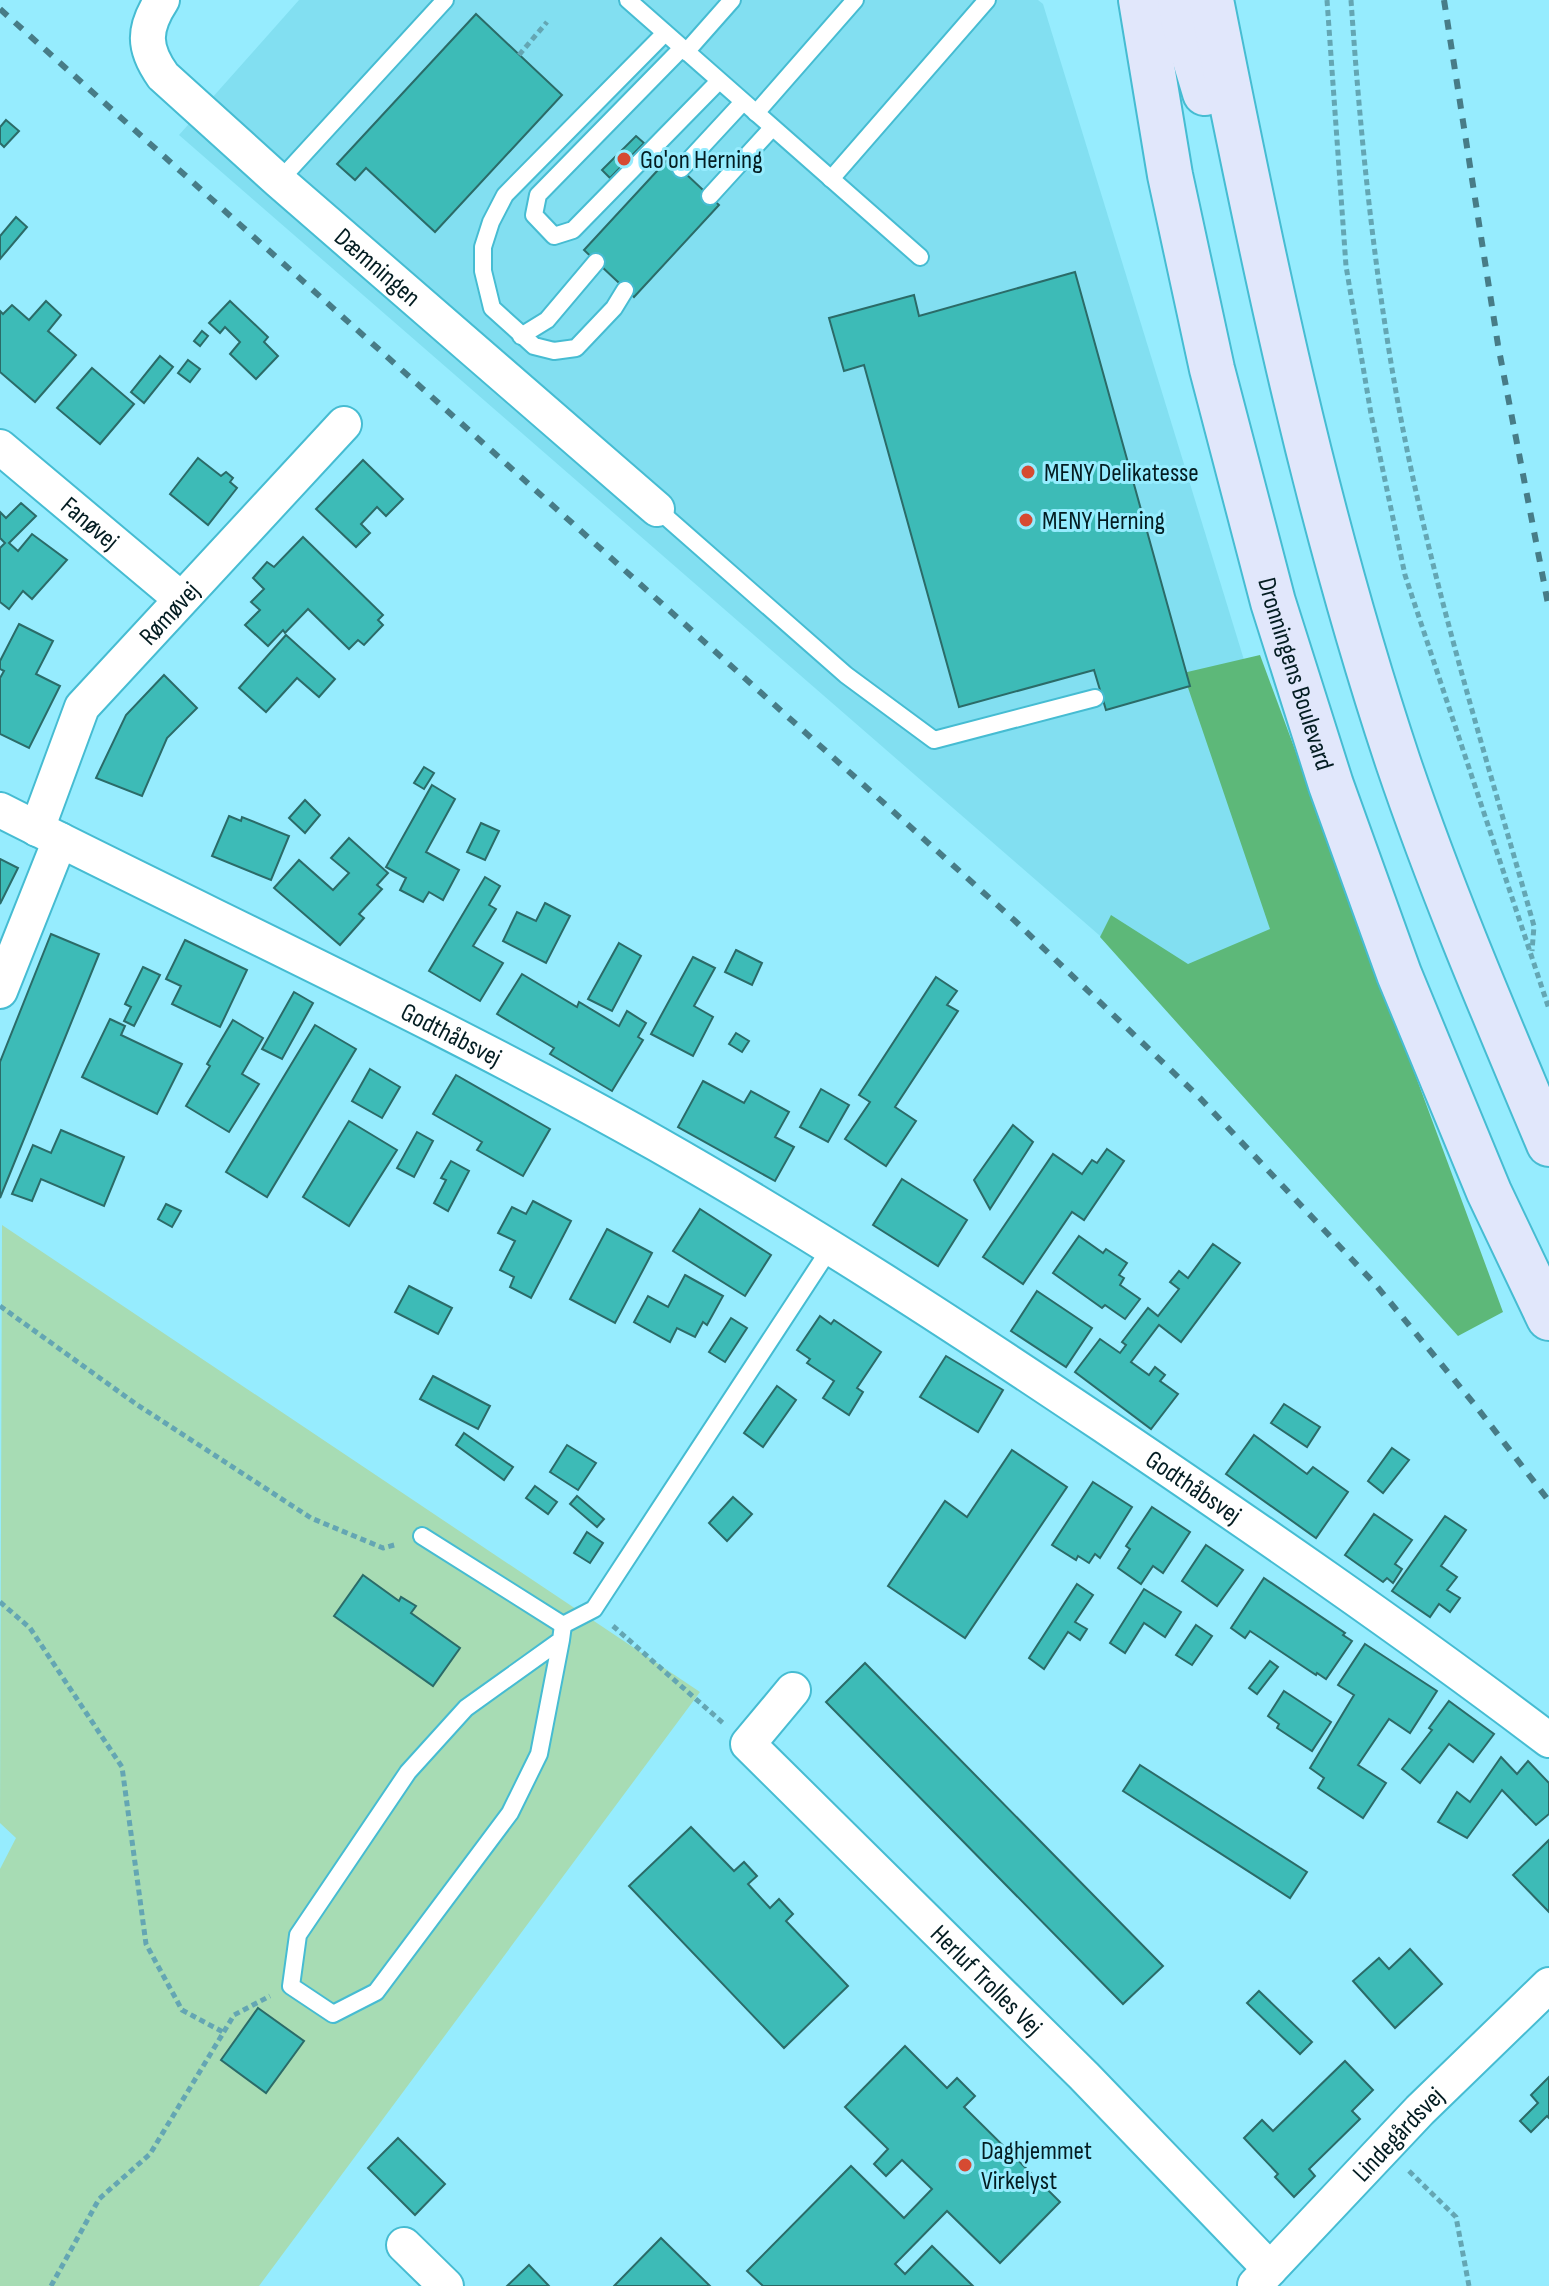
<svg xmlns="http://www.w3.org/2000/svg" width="1549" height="2286" font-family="'Sofia Sans Condensed',sans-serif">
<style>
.built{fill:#82dff1}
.green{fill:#a7dcb4}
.forest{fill:#5db879}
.building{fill:#3dbbb7;stroke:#2b6b68;stroke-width:2}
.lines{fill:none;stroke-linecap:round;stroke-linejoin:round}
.service-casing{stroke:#46bcd2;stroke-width:20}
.minor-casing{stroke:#46bcd2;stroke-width:38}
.secondary-casing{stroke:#46bcd2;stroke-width:48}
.path{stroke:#64a6b3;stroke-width:5;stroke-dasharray:6 4;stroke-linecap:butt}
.service{stroke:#fff;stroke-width:16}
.minor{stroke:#fff;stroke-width:34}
.secondary{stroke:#e1e7fb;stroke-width:44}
.rail{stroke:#477c87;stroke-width:6;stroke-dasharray:10 10;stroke-linecap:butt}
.poi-dot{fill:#d64a32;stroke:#96ecfe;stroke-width:3}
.labels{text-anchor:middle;stroke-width:6;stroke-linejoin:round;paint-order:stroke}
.poi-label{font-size:26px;fill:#041d22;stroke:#96ecfe;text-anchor:start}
.street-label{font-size:26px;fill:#041d22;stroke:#96ecfe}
</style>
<rect width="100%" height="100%" fill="#96ecfe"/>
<polygon class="built" points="299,0 1038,0 1043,4 1328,934 1168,995 179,135"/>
<polygon class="green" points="2,1225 700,1692 259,2286 0,2286 0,1869 16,1838 0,1823"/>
<polygon class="forest" points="1260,655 1503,1312 1458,1336 1100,937 1111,915 1188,964 1270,929 1183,673"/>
<g class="building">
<polygon points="476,14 562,95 435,232 366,168 355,180 337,164"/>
<polygon points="6,120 19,131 4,147 0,143 0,127"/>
<polygon points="636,136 644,143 610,178 602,170"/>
<polygon points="669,158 719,205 634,297 584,250"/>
<polygon points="16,217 27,227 0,259 0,236"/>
<polygon points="1075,272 1190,686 1106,710 1094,670 959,707 864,365 844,371 829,318 914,295 919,316"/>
<polygon points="46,301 61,315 48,331 76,355 35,402 0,372 0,311 3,314 12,305 29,320"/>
<polygon points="230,301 268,337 264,342 278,356 256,379 230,354 240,342 225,327 220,333 209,323"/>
<polygon points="202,331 208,336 200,346 194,341"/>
<polygon points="160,356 173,367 144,403 131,392"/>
<polygon points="188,360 200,369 190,382 178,373"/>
<polygon points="92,368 134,404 100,444 57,408"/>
<polygon points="198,458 221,476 226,472 233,478 230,482 237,488 208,525 170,494"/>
<polygon points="363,460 403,499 386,516 377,507 361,524 370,533 356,547 316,509"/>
<polygon points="21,503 36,516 9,543 18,551 32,534 67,560 32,599 23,591 9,609 0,602 0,548 5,543 0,538 0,512 6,518"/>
<polygon points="303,537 383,615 378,620 383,625 364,645 358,640 349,649 308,609 285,633 283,630 268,646 245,625 260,610 251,602 264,589 253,578 267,562 274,567"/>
<polygon points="19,624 53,641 36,674 60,686 29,748 0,734 0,678 4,671 0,669 0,661"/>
<polygon points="286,635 335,679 319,697 297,678 266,712 239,688"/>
<polygon points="164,675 197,708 167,738 142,796 96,778 126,715"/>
<polygon points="424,767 434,773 424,789 414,783"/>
<polygon points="432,785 455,799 426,852 459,870 443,900 429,892 423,902 400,890 406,878 386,867"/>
<polygon points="305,800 320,815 305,833 289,818"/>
<polygon points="229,816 241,821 242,817 289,836 271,880 212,856"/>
<polygon points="481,823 499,831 485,860 467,852"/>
<polygon points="349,838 388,873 377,885 382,889 359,914 364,918 340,945 274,888 299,860 333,890 349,873 331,858"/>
<polygon points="0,859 18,868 0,904"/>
<polygon points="485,877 500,886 489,905 496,909 473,946 503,963 480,1001 429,971"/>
<polygon points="545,903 570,916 546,963 503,941 517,912 536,921"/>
<polygon points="51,934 99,954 0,1198 0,1062"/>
<polygon points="185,940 247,970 220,1027 172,1004 181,986 166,979"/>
<polygon points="619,943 641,956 612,1011 588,999"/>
<polygon points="736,950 762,963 752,985 725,972"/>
<polygon points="693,957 715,968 694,1006 713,1017 693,1056 651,1034"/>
<polygon points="143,967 160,975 134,1026 124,1021 131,1007 125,1004"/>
<polygon points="522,974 577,1007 579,1002 619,1026 627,1011 646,1023 638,1037 643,1040 612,1091 550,1054 554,1048 497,1014"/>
<polygon points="936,977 957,991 947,1005 958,1011 895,1107 916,1121 886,1166 845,1139 870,1102 859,1095"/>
<polygon points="294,992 313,1003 282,1059 262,1049"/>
<polygon points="110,1019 125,1026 121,1035 182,1064 157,1114 82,1077"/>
<polygon points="233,1020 263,1038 242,1074 259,1084 229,1132 186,1106 210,1066 207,1064"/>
<polygon points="315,1025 356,1049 267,1197 226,1172"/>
<polygon points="736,1033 749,1041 742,1052 729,1044"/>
<polygon points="370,1069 400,1087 382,1118 352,1101"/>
<polygon points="456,1075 550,1129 523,1176 477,1150 482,1142 433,1114"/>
<polygon points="703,1081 744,1103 751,1091 789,1112 775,1137 794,1147 775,1181 678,1127"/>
<polygon points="821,1089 849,1105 828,1142 800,1127"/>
<polygon points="349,1121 397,1150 349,1226 303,1197"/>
<polygon points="1013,1125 1033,1142 990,1209 974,1180"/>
<polygon points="61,1130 124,1157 104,1206 41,1179 32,1201 12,1194 33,1145 51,1153"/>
<polygon points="417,1132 433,1141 414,1177 397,1168"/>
<polygon points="1107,1149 1124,1161 1084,1220 1072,1212 1023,1284 983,1257 1053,1154 1082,1174 1092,1160 1097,1163"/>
<polygon points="451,1161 469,1171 448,1211 434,1203 446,1180 441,1178"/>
<polygon points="902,1179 967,1220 938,1266 873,1225"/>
<polygon points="533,1201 571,1221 531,1298 510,1287 514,1277 500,1270 515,1241 498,1233 512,1207 526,1214"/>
<polygon points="166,1204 181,1211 172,1227 158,1219"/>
<polygon points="700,1209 771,1255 745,1296 673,1251"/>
<polygon points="607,1229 652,1253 615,1323 570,1299"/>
<polygon points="1079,1236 1103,1253 1106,1249 1127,1263 1119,1275 1124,1278 1120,1285 1140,1299 1125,1319 1105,1305 1102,1308 1053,1273"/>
<polygon points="1213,1244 1240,1263 1181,1342 1159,1325 1131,1362 1149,1375 1155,1367 1165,1375 1160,1381 1178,1394 1151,1429 1075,1372 1100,1339 1120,1353 1126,1345 1122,1342 1148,1308 1158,1316 1179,1289 1170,1282 1179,1271 1188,1278"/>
<polygon points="685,1275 723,1296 707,1325 703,1322 695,1337 677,1328 670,1342 634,1322 648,1296 668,1307"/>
<polygon points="409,1286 452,1308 438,1334 395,1312"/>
<polygon points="1037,1291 1092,1328 1066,1367 1011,1331"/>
<polygon points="820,1316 831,1324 834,1320 881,1352 857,1388 863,1392 849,1415 823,1398 834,1381 807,1363 810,1359 797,1350"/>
<polygon points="731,1318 747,1328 725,1362 709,1352"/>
<polygon points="946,1356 1003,1390 978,1432 920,1397"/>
<polygon points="433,1376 490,1406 478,1429 420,1399"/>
<polygon points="777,1386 796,1400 763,1447 744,1433"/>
<polygon points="1284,1404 1320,1427 1307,1447 1271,1423"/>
<polygon points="464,1433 513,1467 504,1480 456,1445"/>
<polygon points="1254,1435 1307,1474 1313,1467 1348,1492 1316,1538 1226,1474"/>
<polygon points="567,1445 596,1463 578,1490 550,1472"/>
<polygon points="1392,1448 1409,1460 1383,1493 1368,1481"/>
<polygon points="1012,1450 1067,1487 965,1638 888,1586 945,1501 967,1517"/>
<polygon points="1093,1482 1132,1507 1100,1558 1095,1554 1089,1563 1078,1556 1076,1560 1052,1545"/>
<polygon points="535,1486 557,1502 548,1514 526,1498"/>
<polygon points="577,1496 604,1519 597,1527 570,1504"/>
<polygon points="733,1497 752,1514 727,1541 709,1523"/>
<polygon points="1152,1507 1190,1532 1163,1573 1153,1566 1141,1584 1118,1568 1130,1549 1126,1546"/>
<polygon points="1374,1514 1412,1540 1395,1564 1402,1569 1393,1583 1387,1578 1383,1582 1345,1555"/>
<polygon points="1445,1516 1466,1530 1441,1566 1457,1577 1447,1590 1460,1598 1450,1612 1439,1604 1430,1617 1392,1591"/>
<polygon points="587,1532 603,1543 590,1563 574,1553"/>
<polygon points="1206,1545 1243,1570 1217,1606 1182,1581"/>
<polygon points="363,1575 399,1601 401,1597 416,1606 411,1613 460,1648 433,1686 334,1616"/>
<polygon points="1264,1578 1345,1633 1343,1635 1352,1641 1326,1679 1317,1673 1316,1675 1250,1631 1245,1638 1231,1628"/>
<polygon points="1077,1584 1093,1595 1075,1622 1087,1629 1080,1640 1068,1632 1044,1669 1029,1658"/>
<polygon points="1144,1589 1181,1612 1165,1637 1144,1623 1125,1653 1110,1643"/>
<polygon points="1196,1625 1212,1636 1192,1665 1176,1655"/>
<polygon points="1365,1644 1437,1691 1410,1733 1389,1719 1358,1765 1386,1783 1363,1818 1318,1788 1324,1778 1310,1768 1354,1695 1338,1685"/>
<polygon points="1270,1661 1278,1667 1257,1694 1249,1688"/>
<polygon points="865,1663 1163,1966 1123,2004 826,1702"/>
<polygon points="1284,1691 1331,1722 1312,1751 1277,1728 1279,1724 1268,1716"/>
<polygon points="1449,1701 1494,1734 1473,1762 1449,1744 1420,1783 1402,1769 1432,1730 1429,1728"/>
<polygon points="1501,1757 1517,1774 1528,1761 1549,1783 1549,1814 1536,1825 1502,1790 1467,1838 1438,1822 1457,1792 1470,1802"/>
<polygon points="1140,1765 1307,1872 1290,1898 1123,1791"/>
<polygon points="691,1827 734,1871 744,1862 757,1876 748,1884 770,1908 779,1899 793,1914 786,1921 848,1986 784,2048 629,1886"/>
<polygon points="1549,1840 1549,1912 1513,1875"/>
<polygon points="1410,1949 1442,1984 1395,2028 1353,1981 1379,1958 1389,1969"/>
<polygon points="1259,1991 1312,2042 1300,2054 1247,2003"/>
<polygon points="258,2008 304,2041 266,2093 221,2060"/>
<polygon points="905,2046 947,2088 957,2078 975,2096 964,2107 1060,2202 1000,2263 947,2211 895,2264 905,2274 932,2246 973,2286 763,2286 747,2271 851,2166 904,2218 932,2189 902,2160 886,2176 874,2164 888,2149 845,2107"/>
<polygon points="1345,2061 1373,2090 1352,2111 1360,2119 1309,2169 1315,2176 1294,2197 1275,2177 1278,2174 1244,2138 1262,2120 1273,2131"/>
<polygon points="1549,2077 1549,2118 1547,2116 1531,2132 1520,2121 1538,2103 1531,2095"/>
<polygon points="398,2138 445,2184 415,2215 368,2168"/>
<polygon points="661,2238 710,2286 614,2286"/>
<polygon points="529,2265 549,2286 507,2286"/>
</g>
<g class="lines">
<defs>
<g id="service">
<polyline points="628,0 920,257"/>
<polyline points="682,48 538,195 534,215 554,236 573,230 719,81"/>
<polyline points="686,52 732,0"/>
<polyline points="756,113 855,0"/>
<polyline points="681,169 743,102"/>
<polyline points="831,179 987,0"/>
<polyline points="279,181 445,0"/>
<polyline points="710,196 772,128"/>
<polyline points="625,290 614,308 576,348 554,351 534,346 492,308 483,271 483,247 491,222 505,195 665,33"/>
<polyline points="521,336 547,320 596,262"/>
<polyline points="657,509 846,675 934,740 1095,698"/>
<polyline points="422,1536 563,1625 594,1609 831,1247"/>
<polyline points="561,1640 466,1708 408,1772 298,1935 291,1986 333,2014 376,1992 510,1813 539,1754 561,1640 563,1625"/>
</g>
<g id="minor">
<path id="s1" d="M 162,0 C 143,29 143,48 163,76 L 279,181 L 657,509"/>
<path id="s2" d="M 0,447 L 181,599"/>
<path id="s3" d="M 0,810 C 219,921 443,1023 657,1144 C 810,1231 957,1327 1103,1425 C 1254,1527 1404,1630 1549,1740"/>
<path id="s4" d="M 37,829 L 82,707 L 344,424"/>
<polyline points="0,991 60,840"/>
<path id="s5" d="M 793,1690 L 748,1744 L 1084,2076 L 1270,2269"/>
<polyline points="404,2245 446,2286"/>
<path id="s6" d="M 1255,2285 L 1420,2110 L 1549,1985"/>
</g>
<g id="secondary">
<path id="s7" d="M 1141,0 L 1170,175 L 1212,369 L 1273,602 L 1331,785 L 1399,974 L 1489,1192 L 1549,1318"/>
<polyline points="1180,0 1183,20 1205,93"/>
<path d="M 1211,0 C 1262,257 1315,513 1398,762 C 1442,892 1496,1018 1549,1144"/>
</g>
</defs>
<use href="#service" class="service-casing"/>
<use href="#minor" class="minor-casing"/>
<use href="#secondary" class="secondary-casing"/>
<g class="path">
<polyline points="1327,0 1346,266 1371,414 1405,575 1549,1009"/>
<path d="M 1351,0 C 1360,131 1373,262 1396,392 C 1428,573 1484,749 1534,926 L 1532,951"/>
<polyline points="519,55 547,22"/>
<polyline points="0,1306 136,1404 311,1518 383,1548 398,1544"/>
<polyline points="0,1602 30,1628 122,1767 146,1944 182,2010 223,2032"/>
<polyline points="613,1626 723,1723"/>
<polyline points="1409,2171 1456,2217 1469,2286"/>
<polyline points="51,2286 99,2199 150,2154 234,2015 270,1996"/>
</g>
<use href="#service" class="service"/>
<use href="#minor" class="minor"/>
<use href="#secondary" class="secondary"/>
<g class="rail">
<polyline points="1444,0 1498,345 1549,609"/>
<polyline points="0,9 1014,920 1198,1096 1375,1284 1475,1405 1549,1501"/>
</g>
</g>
<g class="poi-dot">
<circle cx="624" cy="159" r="8"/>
<circle cx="1028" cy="472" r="8"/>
<circle cx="1026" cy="520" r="8"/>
<circle cx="965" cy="2165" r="8"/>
</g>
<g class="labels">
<g class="poi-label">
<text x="640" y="168">Go'on Herning</text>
<text x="1044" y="481">MENY Delikatesse</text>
<text x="1042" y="529">MENY Herning</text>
<text x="981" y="2159">Daghjemmet<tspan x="981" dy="30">Virkelyst</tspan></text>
</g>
<g class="street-label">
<text dy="9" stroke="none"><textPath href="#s1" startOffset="370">Dæmningen</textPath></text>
<text dy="9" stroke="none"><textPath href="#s2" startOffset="118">Fanøvej</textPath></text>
<text dy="9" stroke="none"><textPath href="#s4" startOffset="258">Rømøvej</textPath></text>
<text dy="9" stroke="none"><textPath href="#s7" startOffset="692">Dronningens Boulevard</textPath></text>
<text dy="9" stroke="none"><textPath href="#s3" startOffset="504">Godthåbsvej</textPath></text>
<text dy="9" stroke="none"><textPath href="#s3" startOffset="1374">Godthåbsvej</textPath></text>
<text dy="9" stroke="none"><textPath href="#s5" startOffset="406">Herluf Trolles Vej</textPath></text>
<text dy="9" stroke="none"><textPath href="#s6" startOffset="208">Lindegårdsvej</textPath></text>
</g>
</g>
</svg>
